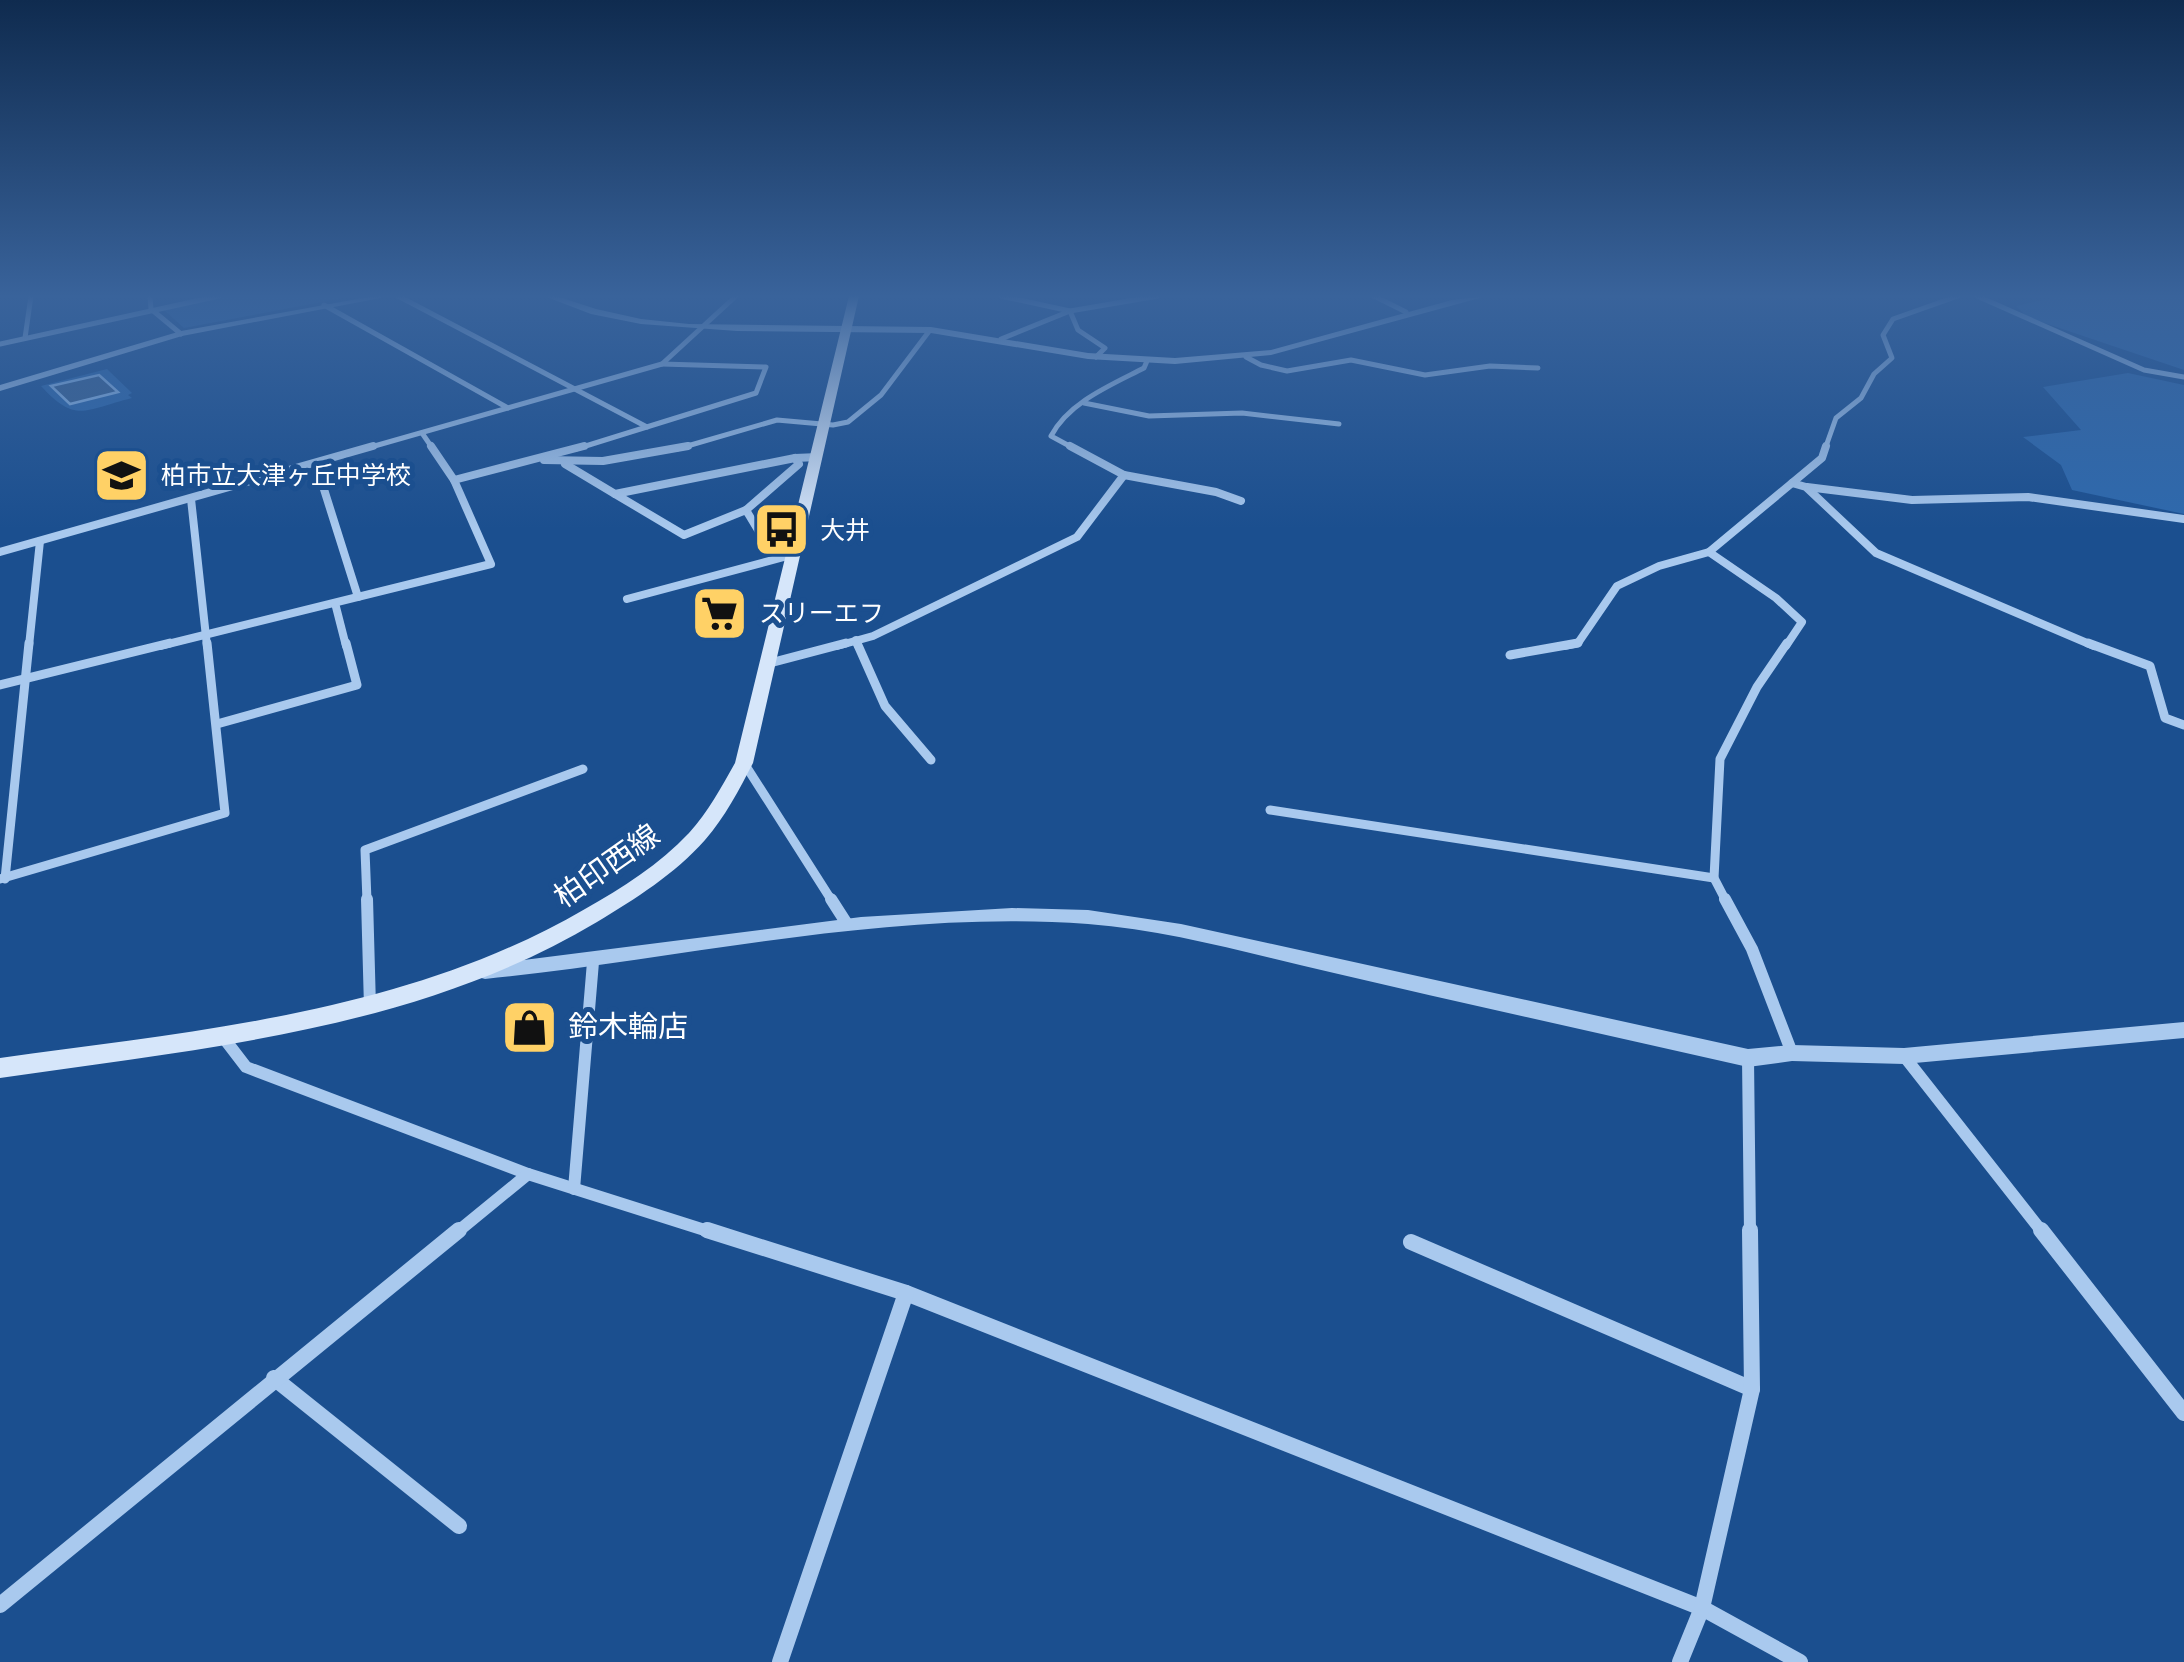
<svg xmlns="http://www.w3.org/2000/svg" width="2184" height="1662" font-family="Jost,'Noto Sans JP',sans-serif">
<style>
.green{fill:#2e69ad}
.water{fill:#3c6290;stroke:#9cc4f0;stroke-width:2.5}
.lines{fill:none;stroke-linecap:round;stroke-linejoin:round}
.minor-far4{stroke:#a9c9ee;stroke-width:5}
.minor-far3{stroke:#a9c9ee;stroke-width:8}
.minor-far2{stroke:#a9c9ee;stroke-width:9}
.minor-far1{stroke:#a9c9ee;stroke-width:12}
.minor{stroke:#a9c9ee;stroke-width:16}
.tertiary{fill:#a9c9ee;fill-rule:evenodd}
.secondary{fill:#d6e6fa;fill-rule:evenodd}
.labels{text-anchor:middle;stroke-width:10;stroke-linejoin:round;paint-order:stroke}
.far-poi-label{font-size:25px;fill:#fff;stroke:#1b4f8f;text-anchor:start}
.street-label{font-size:30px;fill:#fff;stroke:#1b4f8f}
.poi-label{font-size:30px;fill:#fff;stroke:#1b4f8f;text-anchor:start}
</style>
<rect width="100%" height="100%" fill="#1b4f8f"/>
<g class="green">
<polygon points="229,296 354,296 184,328 164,310"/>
<polygon points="2061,296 2184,296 2184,370 2027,317 2016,306"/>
<path d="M 107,369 L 132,393 L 128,395 L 132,398 C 84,410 76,424 41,386 Z"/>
<polygon points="2128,373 2184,385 2184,514 2072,490 2061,465 2023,437 2081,430 2043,387"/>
</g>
<polygon class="water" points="99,375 118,392 70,404 51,386"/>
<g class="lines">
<g class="minor-far4">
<polyline points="150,296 151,309 181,334"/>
<polyline points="398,296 647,427"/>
<polyline points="1001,296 1070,311 1078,330 1105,348 1096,357"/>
<polyline points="1374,296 1406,312"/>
<polyline points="1977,296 2144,370 2184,377"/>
<polyline points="324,305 508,408"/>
<polyline points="25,338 31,296"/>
<polyline points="1001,339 1070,311 1158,296"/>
<polyline points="0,344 219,296"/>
<polyline points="1246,357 1261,365 1287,371 1351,360 1425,375 1490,366 1538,368"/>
<polyline points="1084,403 1149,416 1242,413 1339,424"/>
<polyline points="422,433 433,449"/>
<polyline points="364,449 662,364"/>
<polyline points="576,449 756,393 766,367 662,364 736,296"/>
<polyline points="677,449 777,420 833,425 848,422 881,395 930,330"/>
<path d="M 1075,449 L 1051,436 C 1069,402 1111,385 1144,368 L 1147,361"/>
<polyline points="1825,449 1836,418 1861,398 1874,374 1892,358 1883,335 1893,319 1958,296"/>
</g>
<g class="minor-far3">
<polyline points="1826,446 1822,458 1792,483 1806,487 1876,553 2094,646"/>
<polyline points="544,460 603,461 688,446"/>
<polyline points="316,464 358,597"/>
<polyline points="565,464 615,494 795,458 818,457"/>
<polyline points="1124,475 1216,492 1241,501"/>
<polyline points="454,480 584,446"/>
<polyline points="1807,487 1912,500 2028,497 2184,519"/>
<polyline points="615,494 684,535 746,510 770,550 795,554 627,599"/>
<polyline points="191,499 207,646"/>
<polyline points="746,510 799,464 795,458"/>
<polyline points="0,552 373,446"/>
<polyline points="335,603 346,646"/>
<polyline points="856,640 858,646"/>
<polyline points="29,646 40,541"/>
<polyline points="160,646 491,564 454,480 431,446"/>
<polyline points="837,646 873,636 1077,537 1124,475 1070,446"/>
<polyline points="1564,646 1578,643 1617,586 1659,566 1709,552"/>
<polyline points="1786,646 1802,622 1776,598 1709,552 1792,483"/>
</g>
<g class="minor-far2">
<polyline points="857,643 885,706 931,760"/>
<polyline points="2088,643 2150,666 2165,718 2184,725"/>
<polyline points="1510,655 1578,643"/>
<polyline points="770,663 846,643"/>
<polyline points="0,685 170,643"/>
<polyline points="217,724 357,685 346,643"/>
<polyline points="744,763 832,901"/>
<polyline points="1270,810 1714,878"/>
<polyline points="0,879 225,813 207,643"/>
<polyline points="5,879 29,643"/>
<polyline points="367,901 365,850 583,769"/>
<polyline points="1726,901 1714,878 1720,759 1757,687 1787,643"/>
</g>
<g class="minor-far1">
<polyline points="367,899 370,1007"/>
<polyline points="831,899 847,924"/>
<polyline points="1725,899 1752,949 1792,1053"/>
<polyline points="223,1037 246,1067 528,1174 714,1233"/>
<polyline points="1904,1056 2043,1233"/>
<polyline points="1748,1058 1750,1233"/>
<polyline points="574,1189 593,962"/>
<polyline points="456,1233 528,1174"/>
</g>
<g class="minor">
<polyline points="707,1230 906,1293 1702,1608 1800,1662"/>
<polyline points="2041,1230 2184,1413"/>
<polyline points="1411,1242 1752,1389"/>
<polyline points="274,1378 459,1526"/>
<polyline points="0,1605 459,1230"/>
<polyline points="780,1662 906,1293"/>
<polyline points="1680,1662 1702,1608 1752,1389 1750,1230"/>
</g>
<g class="tertiary">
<polygon points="374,296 391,296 182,336 0,391 0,385 181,331"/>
<polygon points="544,296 556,296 596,309 641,319 689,324 931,327 1088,353 1175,358 1271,350 1452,300 1487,296 1271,355 1175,364 1088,359 931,333 737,331 641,324 591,314"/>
<path d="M 1012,908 L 1088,910 L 1181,924 L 1748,1049 L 1792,1045 L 1904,1048 L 2184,1022 L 2184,1038 L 1904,1064 L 1792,1061 L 1748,1067 C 1610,1036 1471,1005 1334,973 C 1253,955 1171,930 1088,924 C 886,909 685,959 485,979 L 478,977 L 475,972 L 478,967 L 485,965 L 861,917 Z"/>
</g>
<path class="secondary" d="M 849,296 L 859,296 L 753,763 C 739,790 725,817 705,840 C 675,874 635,899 597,922 C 416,1030 204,1048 0,1078 L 0,1058 C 201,1030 406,1013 585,909 C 622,888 660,864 689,833 C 708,812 721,788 735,763 Z"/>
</g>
<linearGradient id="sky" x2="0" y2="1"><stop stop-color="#0f2b4f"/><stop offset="0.56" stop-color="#39639b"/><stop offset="1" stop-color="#39639b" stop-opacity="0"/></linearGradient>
<rect width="2184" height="529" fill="url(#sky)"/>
<defs>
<symbol id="school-square" viewBox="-11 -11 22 22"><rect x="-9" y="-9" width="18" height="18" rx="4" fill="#ffd166" stroke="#1b4f8f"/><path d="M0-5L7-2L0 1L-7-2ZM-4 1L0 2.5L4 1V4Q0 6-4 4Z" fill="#111"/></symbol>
<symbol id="bus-square" viewBox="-11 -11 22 22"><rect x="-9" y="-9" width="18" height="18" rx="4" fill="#ffd166" stroke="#1b4f8f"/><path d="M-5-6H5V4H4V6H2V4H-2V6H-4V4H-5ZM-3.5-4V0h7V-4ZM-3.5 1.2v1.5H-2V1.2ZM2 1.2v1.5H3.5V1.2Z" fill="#111"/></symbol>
<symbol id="supermarket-square" viewBox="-11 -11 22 22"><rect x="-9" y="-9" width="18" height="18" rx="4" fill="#ffd166" stroke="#1b4f8f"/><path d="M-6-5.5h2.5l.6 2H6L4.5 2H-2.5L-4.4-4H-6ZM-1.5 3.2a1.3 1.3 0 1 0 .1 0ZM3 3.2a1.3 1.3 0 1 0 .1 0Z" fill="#111"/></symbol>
<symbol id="shop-square" viewBox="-11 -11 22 22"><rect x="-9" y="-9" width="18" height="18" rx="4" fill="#ffd166" stroke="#1b4f8f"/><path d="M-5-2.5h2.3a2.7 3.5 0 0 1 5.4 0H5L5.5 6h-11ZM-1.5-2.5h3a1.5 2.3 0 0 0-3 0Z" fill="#111"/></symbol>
</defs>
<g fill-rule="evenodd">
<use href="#school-square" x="90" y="444" width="63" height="63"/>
<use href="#bus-square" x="750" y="498" width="63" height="63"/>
<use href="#supermarket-square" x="688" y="582" width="63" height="63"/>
<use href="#shop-square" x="498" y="996" width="63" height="63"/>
</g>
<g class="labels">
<g class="far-poi-label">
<text x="161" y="484">柏市立大津ヶ丘中学校</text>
<text x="820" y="539">大井</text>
<text x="759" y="622">スリーエフ</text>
</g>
<g class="street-label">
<text transform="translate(607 866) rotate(-35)" y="10">柏印西線</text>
</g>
<g class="poi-label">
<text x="568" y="1037">鈴木輪店</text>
</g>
</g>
</svg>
